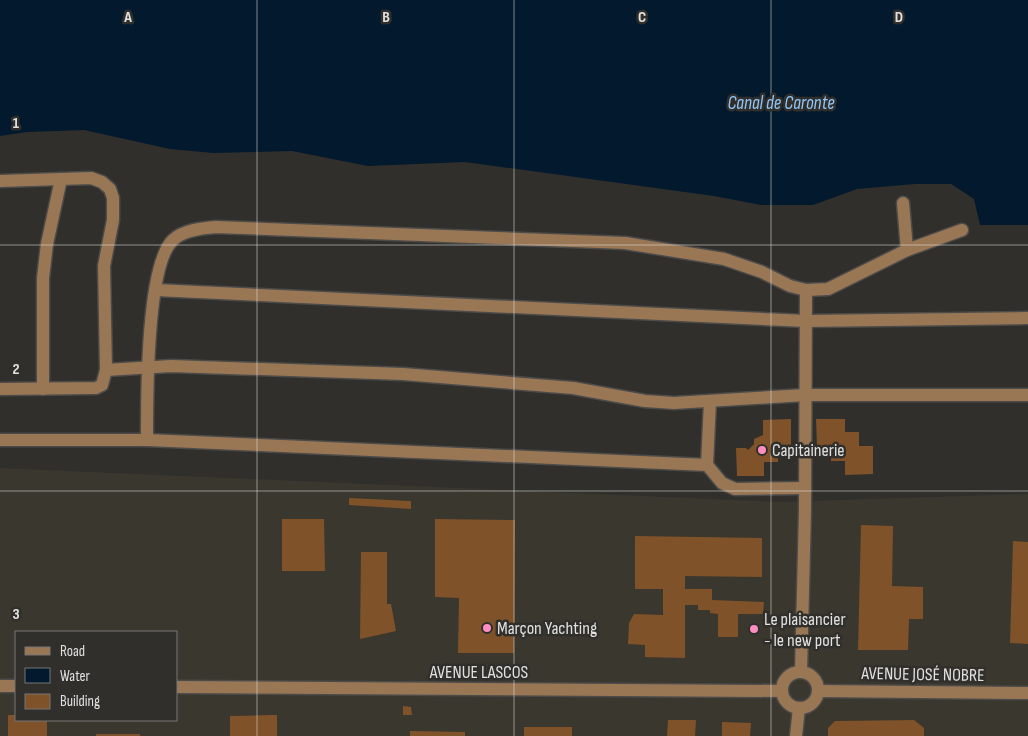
<svg xmlns="http://www.w3.org/2000/svg" width="1028" height="736" font-family="'Sofia Sans Condensed',sans-serif">
<style>
.built{fill:#3a372f;fill-rule:evenodd}
.water{fill:#03192d}
.building{fill:#7f5229}
.lines{fill:none;stroke-linecap:round;stroke-linejoin:round}
.minor-casing{stroke:#4c4b49;stroke-width:15}
.minor{stroke:#975;stroke-width:12}
.grid{fill:none;stroke:#e2e1df;stroke-width:1;stroke-opacity:0.55}
.poi-dot{fill:#fd8ebf;stroke:#302f2c;stroke-width:2}
.labels{text-anchor:middle;stroke-width:5;stroke-linejoin:round;paint-order:stroke}
.poi-label{font-size:18px;fill:#e2e1df;stroke:#302f2c;text-anchor:start}
.street-label{font-size:18px;fill:#e2e1df;stroke:#302f2c}
.water-label{font-size:19px;font-style:italic;fill:#92c6f8;stroke:#302f2c}
.grid-label{font-size:16px;text-anchor:middle;font-weight:bold;fill:#e2e1df;stroke:#302f2c;stroke-width:5;stroke-linejoin:round;paint-order:stroke}
</style>
<rect width="100%" height="100%" fill="#302f2c"/>
<path class="built" d="M 0,468 L 779,502 L 1028,494 L 1028,736 L 0,736 ZM 16,632 L 176,632 L 176,720 L 16,720 Z"/>
<polygon class="water" points="0,0 1028,0 1028,225 980,225 974,199 951,184 915,184 857,189 813,205 761,205 714,196 465,162 368,166 292,151 213,153 170,149 84,130 27,132 0,136"/>
<g class="building">
<polygon points="791,419 791,448 778,448 778,462 764,462 764,476 737,476 736,448 746,448 748,450 754,444 754,439 763,435 763,420"/>
<polygon points="816,419 845,419 845,432 859,432 859,446 873,446 873,474 845,475 845,461 831,461 831,447 817,447"/>
<polygon points="349,498 411,501 411,509 349,505"/>
<polygon points="282,519 324,519 325,571 282,571"/>
<polygon points="435,519 515,520 514,653 458,653 459,598 435,597"/>
<polygon points="861,525 893,526 892,586 923,587 923,619 909,619 908,650 858,650"/>
<polygon points="635,536 762,538 762,577 685,576 685,589 712,589 712,600 764,602 763,614 738,614 738,637 718,637 718,614 710,613 710,610 698,610 698,605 685,605 685,658 645,657 645,645 628,644 629,623 634,614 663,615 663,589 635,589"/>
<polygon points="1013,541 1028,542 1028,644 1010,643"/>
<polygon points="361,552 387,552 387,604 391,604 396,631 360,639"/>
<polygon points="403,706 411,707 412,715 403,715"/>
<polygon points="8,715 16,715 16,720 47,720 47,736 8,736"/>
<polygon points="273,715 277,715 277,736 230,736 230,716"/>
<polygon points="668,720 696,720 695,736 667,736"/>
<polygon points="914,720 924,728 924,736 828,736 828,728 835,721"/>
<polygon points="722,722 751,723 750,736 722,736"/>
<rect x="524" y="727" width="48" height="9"/>
<polygon points="410,731 465,732 465,736 410,736"/>
<rect x="96" y="734" width="44" height="2"/>
</g>
<g class="lines">
<defs>
<g id="minor">
<polyline points="0,181 91,178 102,182 110,189 113,198 113,220 104,266 106,370 102,385 96,388 0,389"/>
<polyline points="907,250 962,230"/>
<polyline points="156,290 806,321 1028,318"/>
<polyline points="106,370 171,366 403,374 573,388 645,401 674,403 805,395 1028,395"/>
<polyline points="43,389 43,278 47,244 61,179"/>
<polyline points="0,440 147,440 707,465 710,402"/>
<path d="M 147,440 C 147,402 146,265 173,240 C 183,230 203,228 216,227 L 625,243 L 724,259 L 762,272 L 790,286 L 806,290"/>
<polyline points="707,465 722,483 735,489 805,488"/>
<polyline points="801,672 805,510 806,290 828,289 907,250 903,203"/>
<circle cx="800" cy="690" r="18"/>
<polyline points="0,686 16,686"/>
<polyline points="176,687 782,691"/>
<polyline points="818,691 1028,693"/>
<polyline points="796,736 799,708"/>
</g>
</defs>
<use href="#minor" class="minor-casing"/>
<use href="#minor" class="minor"/>
</g>
<path class="grid" d="M 257,0 L 257,736M 514,0 L 514,736M 771,0 L 771,736M 0,245 L 1028,245M 0,491 L 1028,491"/>
<g class="poi-dot">
<circle cx="762" cy="450" r="5"/>
<circle cx="487" cy="628" r="5"/>
<circle cx="754" cy="629" r="5"/>
</g>
<g class="labels">
<g class="poi-label">
<text x="772" y="456">Capitainerie</text>
<text x="764" y="625">Le plaisancier<tspan x="764" dy="21">- le new port</tspan></text>
<text x="497" y="634">Marçon Yachting</text>
</g>
<g class="street-label">
<text x="479" y="678">AVENUE LASCOS</text>
<text transform="translate(923 674) rotate(1)" y="6">AVENUE JOSÉ NOBRE</text>
</g>
<g class="water-label">
<text x="781" y="109">Canal de Caronte</text>
</g>
</g>
<g class="grid-label">
<text x="128" y="22">A</text>
<text x="386" y="22">B</text>
<text x="642" y="22">C</text>
<text x="899" y="22">D</text>
<text x="16" y="128">1</text>
<text x="16" y="374">2</text>
<text x="16" y="619">3</text>
</g>
<rect x="15" y="631" width="162" height="90" fill="#302f2c" stroke="#777674"/>
<rect x="25" y="647" width="25" height="8" fill="#997755" stroke="#777674"/>
<text x="60" y="656" font-size="15" fill="#e2e1df">Road</text>
<rect x="25" y="668" width="25" height="15" fill="#03192d" stroke="#777674"/>
<text x="60" y="681" font-size="15" fill="#e2e1df">Water</text>
<rect x="25" y="694" width="25" height="15" fill="#7f5229" stroke="#777674"/>
<text x="60" y="706" font-size="15" fill="#e2e1df">Building</text>
</svg>
